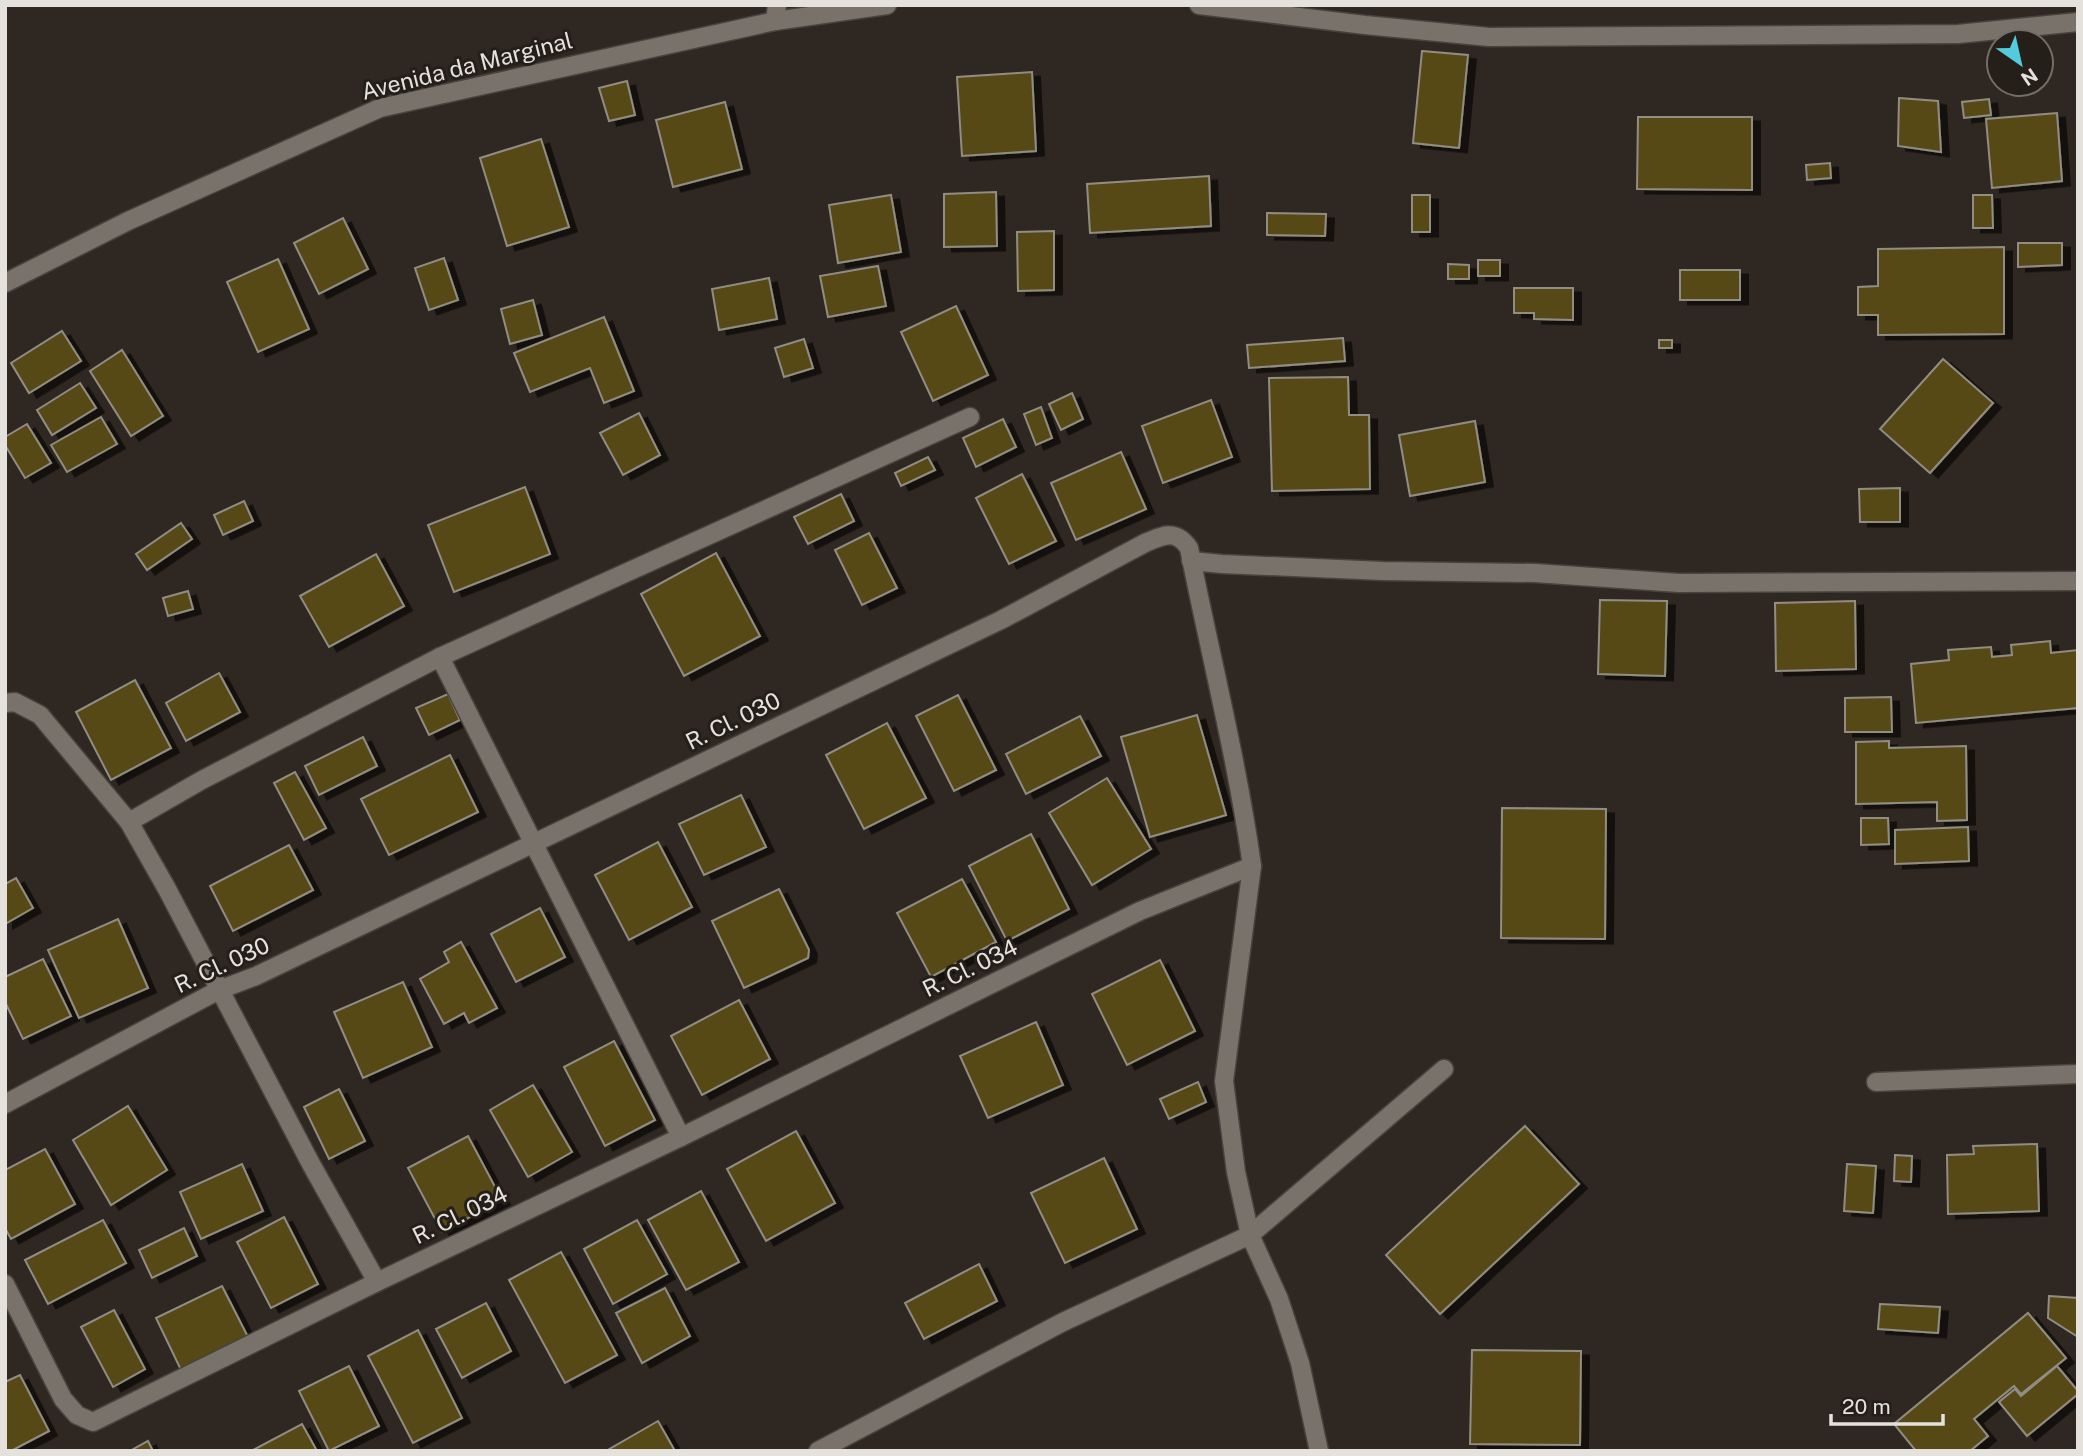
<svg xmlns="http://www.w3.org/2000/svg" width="2083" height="1456" font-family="'Public Sans',sans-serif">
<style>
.building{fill:#564818;stroke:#908d83;stroke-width:2;filter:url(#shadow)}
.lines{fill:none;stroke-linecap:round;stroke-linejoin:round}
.lane-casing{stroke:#48433e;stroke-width:21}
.street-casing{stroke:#48433e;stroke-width:21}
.lane{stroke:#79726b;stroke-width:18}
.street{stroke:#79726b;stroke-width:18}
.labels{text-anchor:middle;stroke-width:6;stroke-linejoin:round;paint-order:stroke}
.street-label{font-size:23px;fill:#e5e1dd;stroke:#251f19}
</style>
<defs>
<filter id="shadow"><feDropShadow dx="8" dy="4.5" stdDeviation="0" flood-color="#0009"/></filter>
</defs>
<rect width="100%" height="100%" fill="#2f2822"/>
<g class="building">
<polygon points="1422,51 1468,55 1459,148 1413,143"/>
<polygon points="1032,72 1036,151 962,156 957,77"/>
<polygon points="627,81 635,115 609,121 599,88"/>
<polygon points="1899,98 1938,101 1941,152 1898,146"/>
<polygon points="1989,99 1991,115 1964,118 1962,102"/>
<polygon points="725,102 742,169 673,187 656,120"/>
<polygon points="2057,113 2062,181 1992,188 1986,119"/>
<polygon points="1638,117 1752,117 1752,190 1637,189"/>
<polygon points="541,139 569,227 507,246 480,158"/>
<polygon points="1830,163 1831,178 1807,180 1806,165"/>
<polygon points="1209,176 1211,226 1090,233 1087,184"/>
<polygon points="996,192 997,246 944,247 944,194"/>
<polygon points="891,195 901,252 838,263 829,205"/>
<rect x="1412" y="195" width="18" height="37"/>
<polygon points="1973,195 1992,195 1993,228 1973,228"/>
<polygon points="1267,213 1326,214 1325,236 1267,235"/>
<polygon points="343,218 368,269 319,294 294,243"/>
<polygon points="1054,231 1054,290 1018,291 1017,232"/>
<polygon points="2018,243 2062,243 2062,265 2018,267"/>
<polygon points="2004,247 2004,334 1878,335 1878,315 1858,315 1858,287 1878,286 1878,249"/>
<polygon points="444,258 458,300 429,310 415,268"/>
<polygon points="278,259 309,329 258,352 227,282"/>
<rect x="1478" y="260" width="22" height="16"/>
<polygon points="1448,264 1469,265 1469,279 1448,279"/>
<polygon points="878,266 886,306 828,317 820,276"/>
<rect x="1680" y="270" width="60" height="30"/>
<polygon points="769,278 777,319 719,330 712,289"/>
<polygon points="1514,288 1573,288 1573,320 1534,319 1534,313 1514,313"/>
<polygon points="533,300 542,335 510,344 501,309"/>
<polygon points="956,306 988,375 933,401 901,332"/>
<polygon points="604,317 634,391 604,403 590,368 530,392 514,353"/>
<polygon points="62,331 81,361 29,393 11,363"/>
<polygon points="1343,338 1345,361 1249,368 1247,345"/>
<polygon points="804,339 813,368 784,377 775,348"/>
<rect x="1659" y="340" width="13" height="8"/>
<polygon points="122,350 163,416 131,436 90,371"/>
<polygon points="1943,359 1993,403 1930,473 1880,429"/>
<polygon points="1348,377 1349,415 1369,415 1370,489 1272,491 1269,378"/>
<polygon points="80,383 96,408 52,435 37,410"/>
<polygon points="1072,393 1083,419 1061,430 1049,404"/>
<polygon points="1211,400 1232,457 1163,483 1142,426"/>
<polygon points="1041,407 1052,438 1036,445 1024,414"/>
<polygon points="639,413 660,455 623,475 600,433"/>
<polygon points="101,417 117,444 67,472 51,445"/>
<polygon points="1003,419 1016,447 976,467 963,438"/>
<polygon points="1475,421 1485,482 1410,496 1399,435"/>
<polygon points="27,424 51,463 25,478 5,445 5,437"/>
<polygon points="1121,452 1146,509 1076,540 1051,483"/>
<polygon points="928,457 935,470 901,486 895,473"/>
<polygon points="1022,474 1056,541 1009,564 976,498"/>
<polygon points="525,487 550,554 454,592 428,525"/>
<polygon points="1900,488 1900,522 1860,522 1859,489"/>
<polygon points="841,494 854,521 808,544 794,517"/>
<polygon points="244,501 253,521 223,535 214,515"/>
<polygon points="181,523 192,539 147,570 136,554"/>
<polygon points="869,533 897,588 862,605 835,550"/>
<polygon points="716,553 760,636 684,676 641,594"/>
<polygon points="376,554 404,606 329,647 300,596"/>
<polygon points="188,591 193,609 168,616 163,598"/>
<polygon points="1600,600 1667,601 1665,676 1598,674"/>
<polygon points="1855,601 1856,669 1776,671 1775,603"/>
<polygon points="2050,641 2051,653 2078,650 2078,708 1916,723 1911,664 1949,660 1948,650 1991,647 1992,657 2012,655 2011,645"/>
<polygon points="219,673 240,712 186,741 166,703"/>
<polygon points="135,680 171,748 111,780 76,712"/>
<polygon points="448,694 460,720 429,735 416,708"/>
<polygon points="958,695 996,770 954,791 916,716"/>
<polygon points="1891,697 1892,732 1845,732 1845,698"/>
<polygon points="1197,715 1226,815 1150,837 1121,737"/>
<polygon points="1080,716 1101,756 1026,794 1006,754"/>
<polygon points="887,723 926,798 864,829 826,755"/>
<polygon points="363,737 377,766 319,795 305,766"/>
<polygon points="1889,741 1889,748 1966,746 1967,820 1937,821 1937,802 1856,804 1856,742"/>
<polygon points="450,755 478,812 389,855 361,799"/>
<polygon points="295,772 326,828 304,840 274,783"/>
<polygon points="1107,778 1151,849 1092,885 1049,813"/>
<polygon points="741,795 766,847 704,875 679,824"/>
<polygon points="1502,808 1606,809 1605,939 1501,938"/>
<polygon points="1861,818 1888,818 1889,844 1861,845"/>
<polygon points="1968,827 1969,861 1895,864 1895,830"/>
<polygon points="1031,834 1069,909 1007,941 969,866"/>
<polygon points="658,842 692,907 629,940 595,875"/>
<polygon points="289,845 313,890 233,931 210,886"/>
<polygon points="16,878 33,908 5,924 5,884"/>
<polygon points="962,879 996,942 931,977 897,913"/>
<polygon points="779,889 809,950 808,958 744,988 712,921"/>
<polygon points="540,908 565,957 516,982 491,934"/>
<polygon points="118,919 148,988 79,1018 48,950"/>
<polygon points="461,942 497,1008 469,1023 464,1013 444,1024 420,979 449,962 444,952"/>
<polygon points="43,959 71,1016 23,1039 5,1002 5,977"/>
<polygon points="1160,960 1195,1031 1127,1065 1092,994"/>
<polygon points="403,982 432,1047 363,1078 334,1012"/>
<polygon points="739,1000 770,1059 702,1095 671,1036"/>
<polygon points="1036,1022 1063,1085 988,1118 960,1056"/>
<polygon points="614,1041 655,1120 605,1146 564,1067"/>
<polygon points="1198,1082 1206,1102 1169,1119 1160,1099"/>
<polygon points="533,1085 572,1152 528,1177 490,1110"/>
<polygon points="339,1089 365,1141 329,1159 304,1107"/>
<polygon points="128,1106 167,1170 111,1205 73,1140"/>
<polygon points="1525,1126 1579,1184 1440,1314 1386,1255"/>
<polygon points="796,1131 835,1203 766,1241 727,1169"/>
<polygon points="468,1136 502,1200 442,1232 408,1168"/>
<polygon points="2037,1144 2039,1211 1948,1214 1947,1155 1974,1154 1973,1146"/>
<polygon points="45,1149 75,1204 11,1239 5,1228 5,1170"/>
<polygon points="1895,1155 1912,1156 1911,1182 1894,1181"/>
<polygon points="1104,1158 1137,1229 1065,1263 1031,1193"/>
<polygon points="242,1164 263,1211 201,1239 180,1192"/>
<polygon points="1847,1164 1876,1166 1873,1213 1844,1211"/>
<polygon points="701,1191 739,1262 686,1290 648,1220"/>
<polygon points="284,1217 318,1284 271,1308 237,1242"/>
<polygon points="103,1220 126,1263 48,1304 25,1260"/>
<polygon points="637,1220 667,1274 613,1304 584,1249"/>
<polygon points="184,1228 197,1256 152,1278 139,1250"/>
<polygon points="561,1252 617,1355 565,1383 509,1280"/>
<polygon points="979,1264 997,1301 924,1339 905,1303"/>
<polygon points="222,1286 248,1337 181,1370 156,1318"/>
<polygon points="665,1288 690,1336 642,1363 616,1313"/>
<polygon points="2049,1296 2078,1298 2078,1337 2048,1318"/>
<polygon points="486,1303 511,1351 462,1378 436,1329"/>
<polygon points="1880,1304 1940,1307 1938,1333 1878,1329"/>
<polygon points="114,1310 145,1369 113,1387 81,1327"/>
<polygon points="2028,1313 2066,1358 2021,1394 2014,1386 1974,1419 1988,1436 1970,1451 1916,1451 1894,1424"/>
<polygon points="418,1330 462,1418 413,1443 368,1356"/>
<polygon points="1472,1350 1581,1351 1580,1445 1470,1444"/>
<polygon points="349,1366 379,1426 329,1451 299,1391"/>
<polygon points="2057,1366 2078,1391 2078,1394 2027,1436 1999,1402 2015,1389 2021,1396"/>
<polygon points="20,1375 49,1431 11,1451 5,1451 5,1382"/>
<polygon points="658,1421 675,1451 606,1451"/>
<polygon points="302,1424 317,1451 254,1451 253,1450"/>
<polygon points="148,1441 153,1451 130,1451"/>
</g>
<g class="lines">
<defs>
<polyline id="lane" points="775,21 777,5"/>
<g id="street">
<polyline points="1199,5 1365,25 1489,37 1958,34 2078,22"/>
<polyline points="5,283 128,221 380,108 775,21 887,5"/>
<polyline points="1191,561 1222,564 1383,571 1535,573 1679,583 2078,581"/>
<polyline points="5,703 15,702 40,715 129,822"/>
<polyline points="1876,1082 2078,1074"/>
<path d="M 5,1104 L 219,990 L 256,976 L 1001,620 L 1145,543 C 1164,535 1176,529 1189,548 C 1210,654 1237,759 1252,866"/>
<polyline points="681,1137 440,657 970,417"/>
<polyline points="377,1282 311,1164 167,889 129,822 202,780 440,657"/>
<polyline points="5,1284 63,1399 77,1415 93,1422 377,1282 681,1137 1140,911 1252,866 1224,1081 1236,1172 1250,1235 1063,1322 818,1451"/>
<polyline points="1319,1451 1300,1363 1279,1299 1250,1235 1444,1069"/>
</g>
</defs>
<use href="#lane" class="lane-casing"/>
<use href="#street" class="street-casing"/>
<use href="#lane" class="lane"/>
<use href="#street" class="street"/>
</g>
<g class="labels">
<g class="street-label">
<text transform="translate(467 66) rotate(-14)" y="8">Avenida da Marginal</text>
<text transform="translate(733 721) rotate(-26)" y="8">R. Cl. 030</text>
<text transform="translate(222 965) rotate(-25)" y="8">R. Cl. 030</text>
<text transform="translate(970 968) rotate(-26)" y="8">R. Cl. 034</text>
<text transform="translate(460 1215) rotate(-26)" y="8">R. Cl. 034</text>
</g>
</g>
<rect width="2083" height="1456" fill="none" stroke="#e5e1dd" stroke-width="14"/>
<g transform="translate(2020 63) rotate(146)"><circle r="33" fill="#251f19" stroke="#726d67" stroke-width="2"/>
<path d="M0-5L12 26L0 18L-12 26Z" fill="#54cadd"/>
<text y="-10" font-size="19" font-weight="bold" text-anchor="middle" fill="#e5e1dd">N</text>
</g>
<path d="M1831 1414v10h112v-10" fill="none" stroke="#e5e1dd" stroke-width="3.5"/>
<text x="1842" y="1414" font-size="21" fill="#e5e1dd" stroke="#251f19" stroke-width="5" paint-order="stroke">20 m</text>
</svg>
